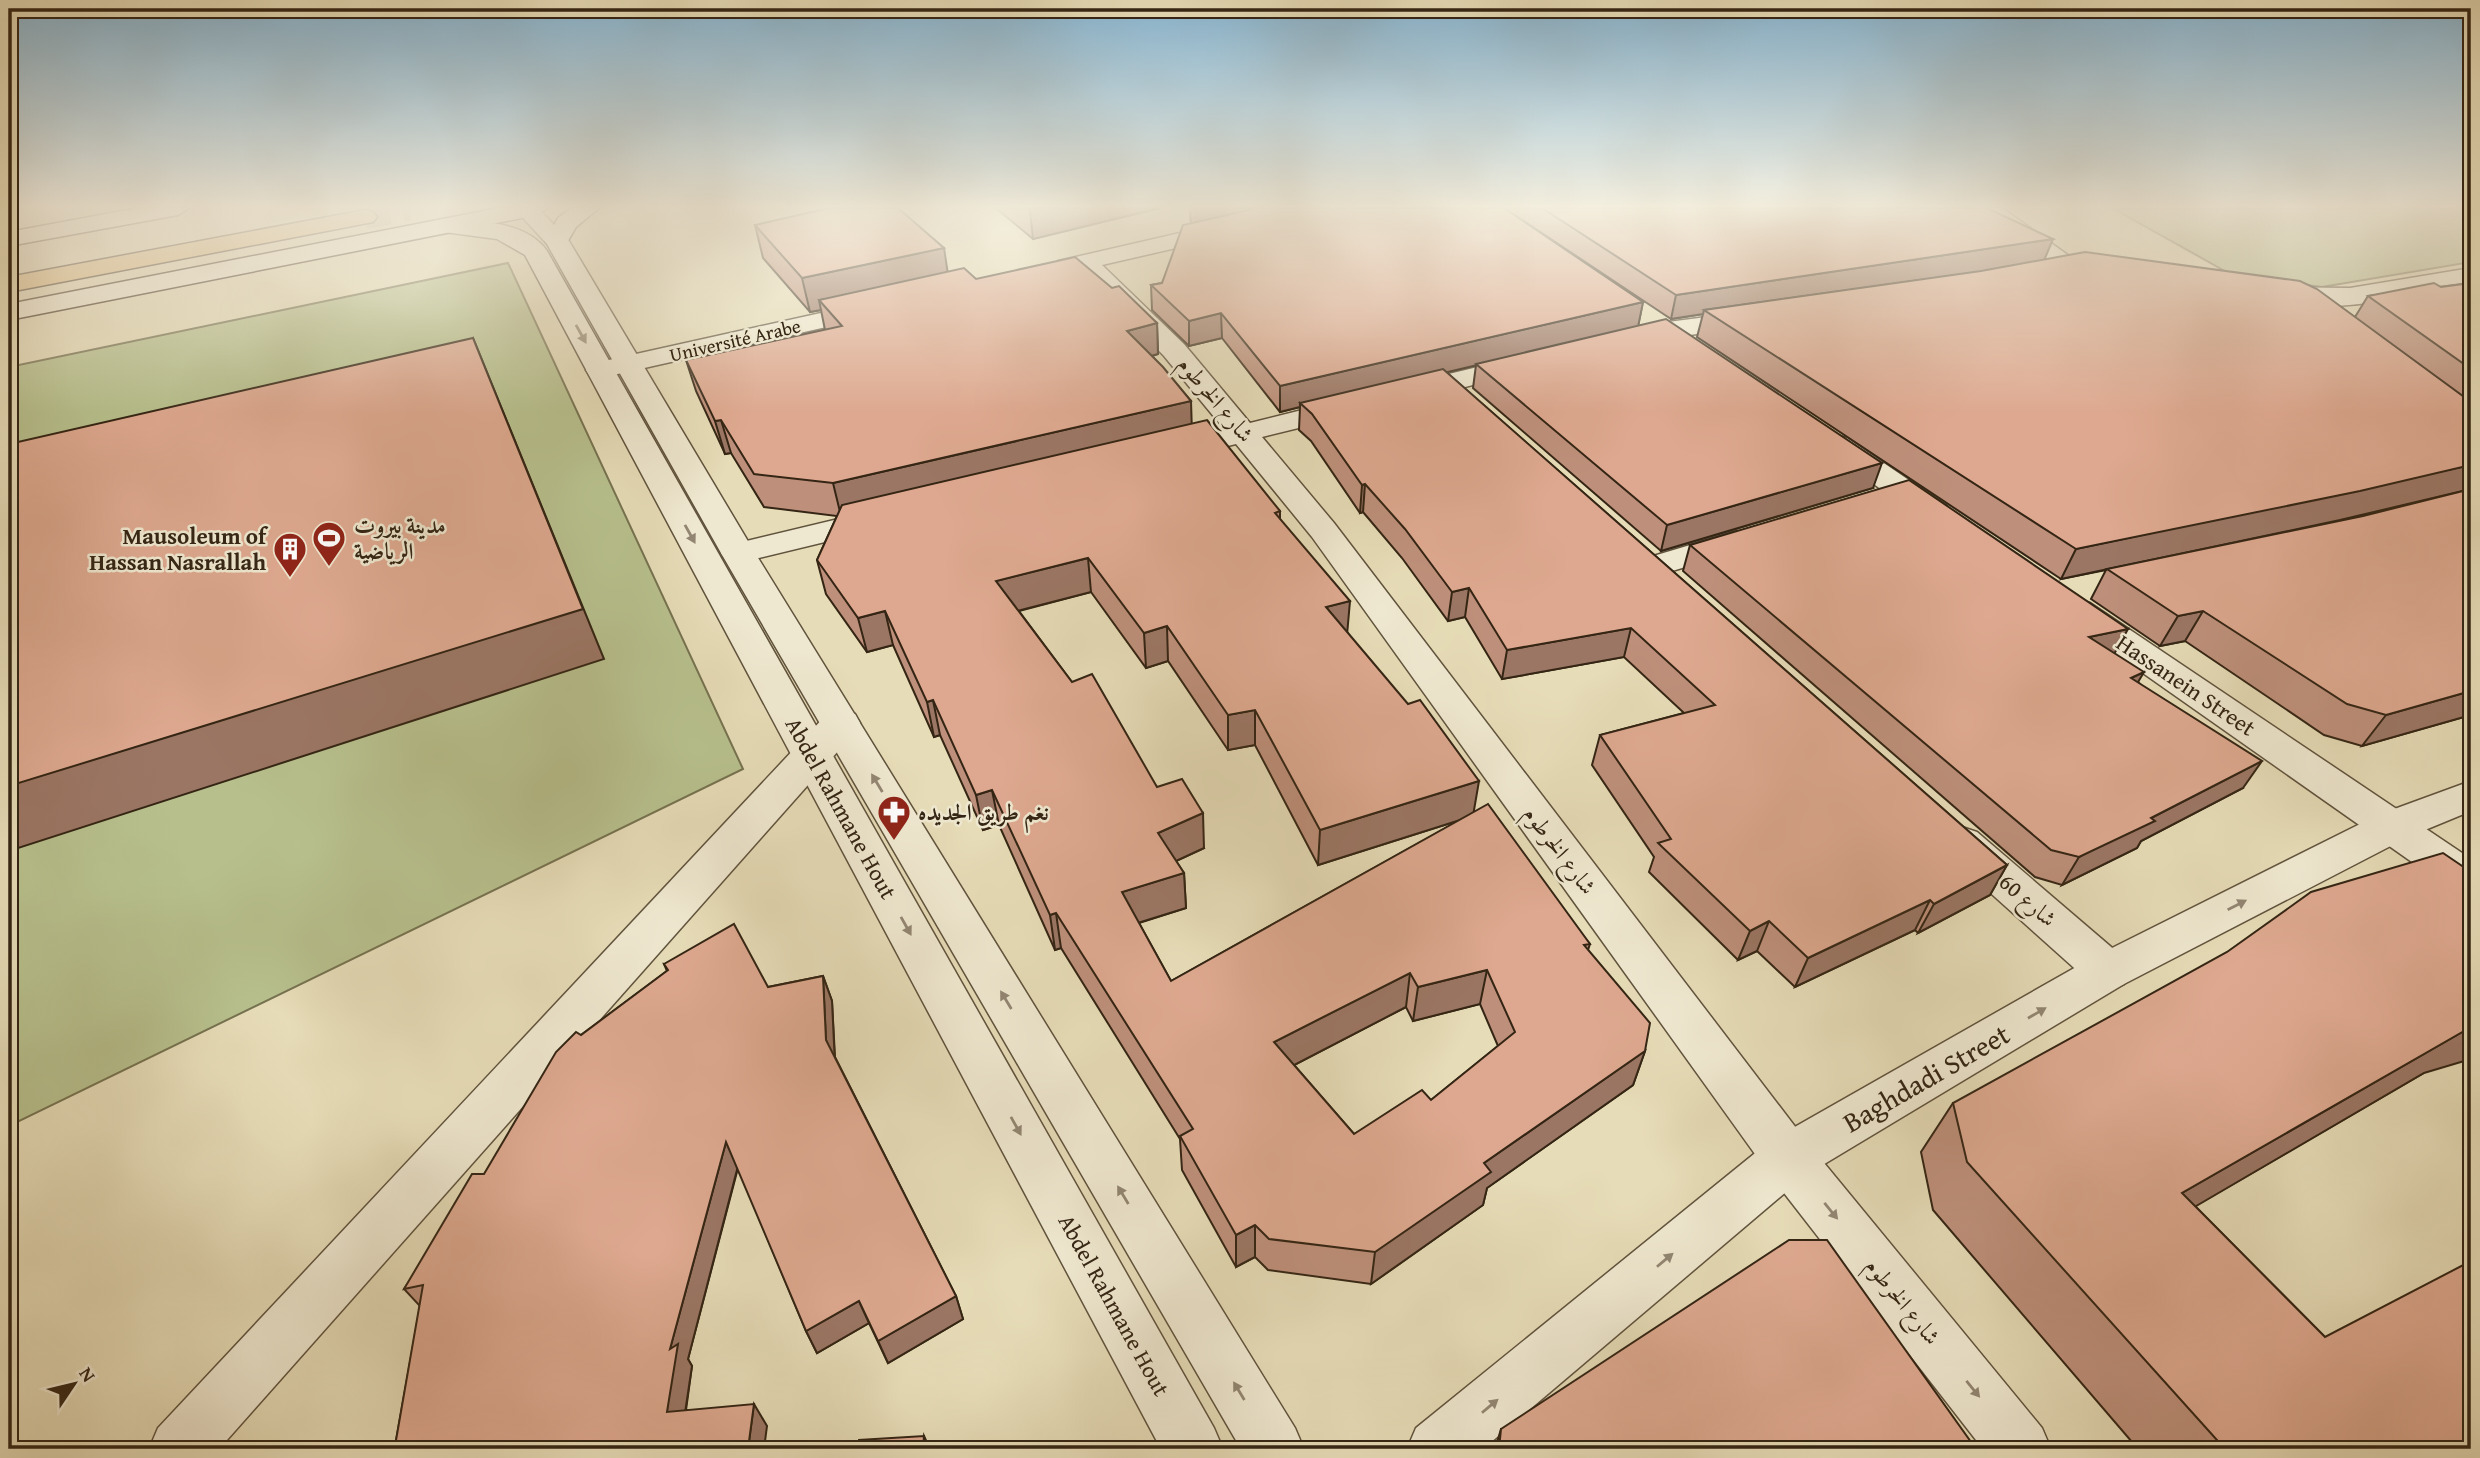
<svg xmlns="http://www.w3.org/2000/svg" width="2480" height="1458" font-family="'Gentium Book Plus',Amiri,serif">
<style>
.green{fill:#b7c08d;stroke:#767250;stroke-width:2}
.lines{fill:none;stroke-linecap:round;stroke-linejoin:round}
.motorway-tunnel{stroke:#c2b796;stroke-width:25;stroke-dasharray:25 13;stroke-linecap:butt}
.minor-casing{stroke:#60533d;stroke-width:3}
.tertiary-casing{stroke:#60533d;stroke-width:3}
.secondary-casing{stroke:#342514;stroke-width:3}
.motorway-casing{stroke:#342514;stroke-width:3}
.minor{fill:#efe8d0;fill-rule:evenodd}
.tertiary{fill:#efe8d0;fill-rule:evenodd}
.secondary{fill:#efe8d0;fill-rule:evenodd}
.motorway{fill:#e3be7c;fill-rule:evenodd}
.wall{fill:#be907b;stroke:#342514;stroke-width:2;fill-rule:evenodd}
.shaded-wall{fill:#9b7664;stroke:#342514;stroke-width:2}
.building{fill:#dda88f;stroke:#342514;stroke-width:2;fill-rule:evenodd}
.oneway{fill:#928672}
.labels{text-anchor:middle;stroke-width:5;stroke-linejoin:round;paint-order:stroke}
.far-street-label{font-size:19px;fill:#342514;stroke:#efe8d0}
.street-label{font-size:23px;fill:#342514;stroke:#efe8d0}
.poi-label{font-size:23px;font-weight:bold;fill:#342514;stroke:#efe8d0;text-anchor:start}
.near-street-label{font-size:28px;fill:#342514;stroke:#efe8d0}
</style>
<rect width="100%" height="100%" fill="#e6dcb7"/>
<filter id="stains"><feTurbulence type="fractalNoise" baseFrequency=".00286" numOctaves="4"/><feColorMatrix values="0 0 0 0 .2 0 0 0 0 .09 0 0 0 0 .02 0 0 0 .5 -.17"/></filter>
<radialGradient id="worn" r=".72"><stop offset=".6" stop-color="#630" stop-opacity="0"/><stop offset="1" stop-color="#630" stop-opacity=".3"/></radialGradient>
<g class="green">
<polygon points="2471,208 2471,262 2322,287 2232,275 2114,209"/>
<polygon points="508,263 743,769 9,1126 9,367"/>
</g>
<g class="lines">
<polyline class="motorway-tunnel" points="365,217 409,208"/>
<defs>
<g id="minor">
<polygon points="1288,208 1331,208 1320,215 1102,265 1184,344 1250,423 1350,398 1360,401 1364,407 1360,413 1262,437 1334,523 1806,1141 2042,1428 2051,1449 1983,1449 1770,1175 1312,537 1236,444 1170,460 1159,457 1155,451 1159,445 1224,429 1164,356 1080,270 1067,273 1058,271 1055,266 1058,261 1067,259"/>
<polygon points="1975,208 2002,208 2086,268 2083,273 2065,273"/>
<path d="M 2471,268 L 2471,282 C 2407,296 2333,317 2267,300 L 2263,295 L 2267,290 L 2276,287 L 2350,288 Z"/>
<polygon points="875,301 884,304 888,309 884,314 600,378 590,376 586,370 590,364 600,362"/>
<polygon points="1753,311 1762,313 1766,319 1762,325 1668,338 1630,347 1621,345 1617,339 1621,333 1668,322"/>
<polygon points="1523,356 1533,358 1537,364 1533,370 1405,402 1395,399 1391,393 1395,387"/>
<polygon points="1836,435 1847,438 1947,506 1952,513 1947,520 1936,523 1925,520 1825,450 1821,444 1825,438"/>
<polygon points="880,509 891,512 896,519 891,526 738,563 726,560 721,553 726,546"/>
<polygon points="1737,531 1749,534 1753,541 1749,548 1652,577 1640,574 1635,567 1640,560"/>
<polygon points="2078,600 2090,603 2471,859 2471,897 2456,893 2066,619 2061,611 2066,603"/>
<polygon points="841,710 855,714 860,723 855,732 219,1449 149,1449 158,1428 827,714"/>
<polygon points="1962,827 1977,832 2124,958 2131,971 2124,984 2108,990 2092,984 1947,854 1941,843 1947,832"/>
</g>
<g id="tertiary">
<polygon points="514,208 538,208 569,241 755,553 1295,1428 1304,1449 1241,1449 721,553 547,244"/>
<path d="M 445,219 C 478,221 526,221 547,251 L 1214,1428 L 1223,1449 L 1161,1449 L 525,255 L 497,239 L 437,231 L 433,226 L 437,221 Z"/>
<polygon points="2471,781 2471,811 2408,837 2124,984 1806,1175 1483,1449 1407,1449 1416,1428 1770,1141 2092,958 2378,815"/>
</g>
<g id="secondary">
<polygon points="138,208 189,208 178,215 9,246 9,232"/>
<polygon points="499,208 548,208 537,215 9,320 9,304"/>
<polygon points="572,208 599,208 576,227 565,246 549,246 545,241 558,218"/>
</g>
<polygon id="motorway" points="365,210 373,212 377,217 373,222 9,292 9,277"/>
</defs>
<use href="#minor" class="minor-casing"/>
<use href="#tertiary" class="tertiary-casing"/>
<use href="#secondary" class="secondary-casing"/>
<use href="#motorway" class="motorway-casing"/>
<use href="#minor" class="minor"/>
<use href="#tertiary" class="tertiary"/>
<use href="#secondary" class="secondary"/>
<use href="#motorway" class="motorway"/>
</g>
<g class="wall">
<polygon points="996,208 1160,208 1033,239"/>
<path d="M 1190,208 L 1987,208 L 2045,259 L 2355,317 L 2368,296 L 2471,283 L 2471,715 L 2362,746 L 2324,735 L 2185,641 L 2160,646 L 2091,599 L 2106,570 L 2061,579 L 1697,337 L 1703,314 L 1671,319 L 1513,214 L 1643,302 L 1638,326 L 1873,488 L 1661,551 L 1473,388 L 1476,365 L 1446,372 L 2007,865 L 1990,895 L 1918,933 L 1915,930 L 1795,987 L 1757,951 L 1738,960 L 1649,872 L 1654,857 L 1592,765 L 1600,735 L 1684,713 L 1624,657 L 1502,679 L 1465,617 L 1448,621 L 1402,558 L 1363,512 L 1360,513 L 1311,441 L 1299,430 L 1300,407 L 1280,412 L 1222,338 L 1189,346 L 1152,310 L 1151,285 L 1162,283 L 1191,223 ZM 2414,503 L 2363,516 L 2342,520 Z"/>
<path d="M 755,225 L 976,279 L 1112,288 L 1157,323 L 1158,354 L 1152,356 L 1191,401 L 1191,424 L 1280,511 L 1280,519 L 1347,632 L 1474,813 L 1590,944 L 1588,950 L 1645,1051 L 1633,1085 L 1487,1188 L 1483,1205 L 1371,1284 L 1268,1270 L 1255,1257 L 1236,1267 L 1182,1170 L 1180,1139 L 1061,948 L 1055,950 L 999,825 L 983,830 L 940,735 L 934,737 L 893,645 L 867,652 L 826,594 L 817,560 L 837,516 L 764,507 L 731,453 L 725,454 L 696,391 L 686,360 L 825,330 L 821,310 L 810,312 L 763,258 ZM 1091,592 L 1146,668 L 1168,661 L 1228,750 L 1255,745 L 1318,865 L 1460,820 L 1171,981 L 1139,923 L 1186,908 L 1184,873 L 1176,861 L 1204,848 L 1157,787 L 1072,682 L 1019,611 ZM 1480,1004 L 1498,1046 L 1431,1100 L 1354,1134 L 1294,1065 L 1406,1007 L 1413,1021 Z"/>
<polygon points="1690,545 2114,653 2138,682 2243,788 2141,841 2137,848 2062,885 2035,877 1683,571"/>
<polygon points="664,964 768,987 823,976 832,1001 835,1057 956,1296 963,1319 888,1363 869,1323 817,1353 806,1331 738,1168 688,1359 692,1366 686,1410 767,1426 395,1446 420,1306 404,1289 581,1035 667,971"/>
<polygon points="2424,1073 2195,1206 2325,1337 2471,1449 2138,1449 1933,1210 1921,1152 1953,1103"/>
<polygon points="1501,1429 1976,1449 1495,1449"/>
</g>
<g class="shaded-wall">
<polygon points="1038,208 1160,208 1033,239 1030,210"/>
<polygon points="1190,208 1273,208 1191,227"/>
<polygon points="2053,239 2043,263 1704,310 1703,314 1671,319 1676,295"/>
<polygon points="944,248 949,281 819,300 821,310 810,312 802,278"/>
<polygon points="1643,302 1638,327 1304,406 1300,403 1300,407 1280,412 1280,386"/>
<polygon points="1221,313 1222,338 1189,346 1189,321"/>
<polygon points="1157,323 1158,354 1129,362 1127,331"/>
<polygon points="473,338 604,659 9,851 9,786"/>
<polygon points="1191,401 1192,433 841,516 833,483"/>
<polygon points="721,420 731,453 725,454 715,421"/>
<polygon points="1882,463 1873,488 1661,551 1667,525"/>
<polygon points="2471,465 2471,489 2340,520 2061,579 2076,549"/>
<polygon points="1365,484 1363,512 1360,513 1362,485"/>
<polygon points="1088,558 1091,592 1001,615 996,581"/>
<polygon points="1469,588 1465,617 1448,621 1452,592"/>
<polygon points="1350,601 1347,635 1326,607"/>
<polygon points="885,611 893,645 867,652 858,618"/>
<polygon points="2203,611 2185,641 2160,646 2178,616"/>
<polygon points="1167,626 1168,661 1146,668 1144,633"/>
<polygon points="1631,628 1624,657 1502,679 1507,650"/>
<polygon points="2128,629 2113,656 2089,637"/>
<polygon points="2144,672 2128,699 2131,678"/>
<polygon points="2471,691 2471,715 2362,746 2386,715"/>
<polygon points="933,700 940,735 934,737 927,702"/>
<polygon points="1255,710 1255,745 1228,750 1228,715"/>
<polygon points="2262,761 2243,788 2141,841 2137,848 2062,885 2079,857 2151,818"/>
<polygon points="1479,781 1473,816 1318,865 1320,830"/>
<polygon points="992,790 999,825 983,830 976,795"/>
<polygon points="1203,813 1204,848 1161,868 1158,833"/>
<polygon points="2007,865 1990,895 1918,933 1934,904"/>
<polygon points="1184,873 1186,908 1125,927 1122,892"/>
<polygon points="1930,900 1915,930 1795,987 1808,958"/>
<polygon points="1056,913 1061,948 1055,950 1050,915"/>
<polygon points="1769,921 1757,951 1738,960 1750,931"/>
<polygon points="1487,970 1480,1004 1413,1021 1418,987"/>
<polygon points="1410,973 1406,1007 1273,1076 1274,1042"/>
<polygon points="823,976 832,1001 835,1065 826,1040"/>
<polygon points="2471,1027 2471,1059 2424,1073 2138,1240 2182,1193"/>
<polygon points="1645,1051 1633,1085 1487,1188 1483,1205 1371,1284 1375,1252 1484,1163"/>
<polygon points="726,1142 738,1166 688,1359 692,1366 682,1433 667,1412 670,1349"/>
<polygon points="1255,1225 1255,1257 1236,1267 1236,1235"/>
<polygon points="956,1296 963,1319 888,1363 878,1341"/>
<polygon points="859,1301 869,1323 817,1353 806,1331"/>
<polygon points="754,1404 767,1426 764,1449 748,1449"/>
<polygon points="924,1436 930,1449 923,1449"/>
</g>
<g class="building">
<polygon points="829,208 898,208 944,248 802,278 755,225"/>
<polygon points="1258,208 1504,208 1643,302 1280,386 1221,313 1189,321 1151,285 1162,283 1183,225"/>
<polygon points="1542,208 1987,208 2053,239 1676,295"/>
<polygon points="2085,252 2300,281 2317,289 2471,402 2471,465 2360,491 2076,549 1704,310 1981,271"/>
<polygon points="1075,257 1112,288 1119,286 1157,323 1127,331 1163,367 1191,401 833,483 754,474 721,420 715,421 686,360 842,326 819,300 964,268 976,279"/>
<polygon points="2434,283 2441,287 2471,283 2471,369 2368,296"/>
<polygon points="1666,319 1882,463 1667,525 1476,364"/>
<polygon points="473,338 583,609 9,786 9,444"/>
<polygon points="1443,369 2007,865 1934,904 1930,900 1808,958 1769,921 1750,931 1658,843 1671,839 1600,735 1715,705 1631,628 1507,650 1469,588 1452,592 1405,529 1365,484 1362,485 1312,414 1300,403"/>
<path d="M 1207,420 L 1280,511 L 1275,513 L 1350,601 L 1326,607 L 1408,704 L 1420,700 L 1479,781 L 1320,830 L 1255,710 L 1228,715 L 1167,626 L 1144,633 L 1088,558 L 996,581 L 1072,682 L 1092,674 L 1157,787 L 1182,779 L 1203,813 L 1158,833 L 1184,873 L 1122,892 L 1171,981 L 1488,804 L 1590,944 L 1584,945 L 1650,1023 L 1645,1051 L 1484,1163 L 1491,1172 L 1375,1252 L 1269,1239 L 1255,1225 L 1236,1235 L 1180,1136 L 1193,1129 L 1056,913 L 1050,915 L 992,790 L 976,795 L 933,700 L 927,702 L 885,611 L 858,618 L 817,560 L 842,505 ZM 1487,970 L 1515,1032 L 1431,1100 L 1422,1090 L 1354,1134 L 1274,1042 L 1410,973 L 1418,987 Z"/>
<polygon points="1909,480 2128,629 2089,637 2144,672 2131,678 2262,761 2151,818 2155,821 2079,857 2051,850 1690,545"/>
<polygon points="2471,489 2471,691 2386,715 2347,704 2203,611 2178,616 2107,569 2363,516"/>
<polygon points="2443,853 2471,872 2471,1027 2182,1193 2325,1337 2471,1261 2471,1449 2225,1449 1967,1162 1953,1103 2227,952 2311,892"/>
<polygon points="734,924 768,987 823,976 826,1040 956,1296 878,1341 859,1301 806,1331 726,1142 670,1349 678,1344 667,1412 754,1404 748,1449 389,1449 395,1446 423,1285 404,1289 472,1174 484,1174 556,1052 576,1032 581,1035 668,970 664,964"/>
<polygon points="1789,1240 1827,1240 1976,1449 1499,1449 1501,1429"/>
<polygon points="924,1436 923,1449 794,1449 858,1446 859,1440"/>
</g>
<defs><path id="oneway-solid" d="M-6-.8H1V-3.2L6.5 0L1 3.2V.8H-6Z" transform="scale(1.75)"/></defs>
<g class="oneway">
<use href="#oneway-solid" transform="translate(581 334) rotate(61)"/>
<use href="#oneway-solid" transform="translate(690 534) rotate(61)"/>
<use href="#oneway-solid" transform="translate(877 783) rotate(-121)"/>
<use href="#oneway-solid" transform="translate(2237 905) rotate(-27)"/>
<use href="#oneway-solid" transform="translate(906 926) rotate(61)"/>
<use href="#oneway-solid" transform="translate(1006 1000) rotate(-121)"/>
<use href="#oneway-solid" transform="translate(2037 1013) rotate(-30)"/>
<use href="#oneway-solid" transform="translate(1016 1126) rotate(61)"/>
<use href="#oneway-solid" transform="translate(1123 1195) rotate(-121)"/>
<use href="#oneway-solid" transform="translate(1831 1211) rotate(51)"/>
<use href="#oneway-solid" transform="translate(1665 1260) rotate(-40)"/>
<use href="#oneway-solid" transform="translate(1973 1389) rotate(51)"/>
<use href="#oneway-solid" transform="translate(1239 1391) rotate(-121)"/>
<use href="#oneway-solid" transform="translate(1490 1406) rotate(-40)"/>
</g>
<linearGradient id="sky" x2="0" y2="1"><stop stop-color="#87b6d3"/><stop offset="0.5" stop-color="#f4efdf"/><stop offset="1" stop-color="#f4efdf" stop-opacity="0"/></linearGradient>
<rect width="2480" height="413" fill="url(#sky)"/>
<defs>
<symbol id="stadium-pin" viewBox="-11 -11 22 30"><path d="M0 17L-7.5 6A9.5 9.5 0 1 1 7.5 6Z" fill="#8f2418" stroke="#efe8d0"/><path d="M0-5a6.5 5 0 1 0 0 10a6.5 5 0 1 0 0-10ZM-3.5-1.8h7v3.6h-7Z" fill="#fff"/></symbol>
<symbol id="building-pin" viewBox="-11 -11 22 30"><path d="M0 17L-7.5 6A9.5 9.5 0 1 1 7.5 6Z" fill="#8f2418" stroke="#efe8d0"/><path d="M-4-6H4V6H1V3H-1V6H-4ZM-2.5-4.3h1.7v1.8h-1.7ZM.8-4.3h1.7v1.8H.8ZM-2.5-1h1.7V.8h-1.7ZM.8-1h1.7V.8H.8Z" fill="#fff"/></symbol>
<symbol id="pharmacy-pin" viewBox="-11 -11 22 30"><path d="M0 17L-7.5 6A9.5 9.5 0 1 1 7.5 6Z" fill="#8f2418" stroke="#efe8d0"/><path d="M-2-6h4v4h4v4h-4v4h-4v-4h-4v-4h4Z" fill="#fff"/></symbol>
</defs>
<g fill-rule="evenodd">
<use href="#stadium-pin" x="310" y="519" width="38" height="52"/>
<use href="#building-pin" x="271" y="530" width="38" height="52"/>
<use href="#pharmacy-pin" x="875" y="793" width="38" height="52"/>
</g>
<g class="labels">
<g class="far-street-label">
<text transform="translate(735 340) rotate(-13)" y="7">Université Arabe</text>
</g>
<g class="street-label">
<text transform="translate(1216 399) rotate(50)" y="8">شارع الخرطوم</text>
<text transform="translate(2186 685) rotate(34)" y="8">Hassanein Street</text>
<text transform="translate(841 808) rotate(61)" y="8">Abdel Rahmane Hout</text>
<text transform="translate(1560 850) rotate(53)" y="8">شارع الخرطوم</text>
<text transform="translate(2028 900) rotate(41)" y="8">شارع 60</text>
<text transform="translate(1903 1301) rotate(51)" y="8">شارع الخرطوم</text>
<text transform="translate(1114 1305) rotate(61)" y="8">Abdel Rahmane Hout</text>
</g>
<g class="poi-label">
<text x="354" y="533">مدينة بيروت<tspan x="354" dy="26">الرياضية</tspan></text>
<text x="266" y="544" text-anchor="end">Mausoleum of<tspan x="266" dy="26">Hassan Nasrallah</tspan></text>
<text x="918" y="820">نغم طريق الجديده</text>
</g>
<g class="near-street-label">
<text transform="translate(1926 1078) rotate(-30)" y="10">Baghdadi Street</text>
</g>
</g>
<rect width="2480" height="1458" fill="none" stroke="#e6dcb7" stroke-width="35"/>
<rect x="10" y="10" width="2459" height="1437" fill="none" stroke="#342514" stroke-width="3.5"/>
<rect x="18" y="18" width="2445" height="1423" fill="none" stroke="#342514" stroke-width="2"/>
<g transform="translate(74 1384) rotate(55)" stroke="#efe8d0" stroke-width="5" paint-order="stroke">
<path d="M0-5L12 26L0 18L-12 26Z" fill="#342514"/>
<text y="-10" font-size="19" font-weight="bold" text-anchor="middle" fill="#342514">N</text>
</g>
<rect width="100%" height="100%" filter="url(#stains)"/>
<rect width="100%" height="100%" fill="url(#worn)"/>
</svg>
